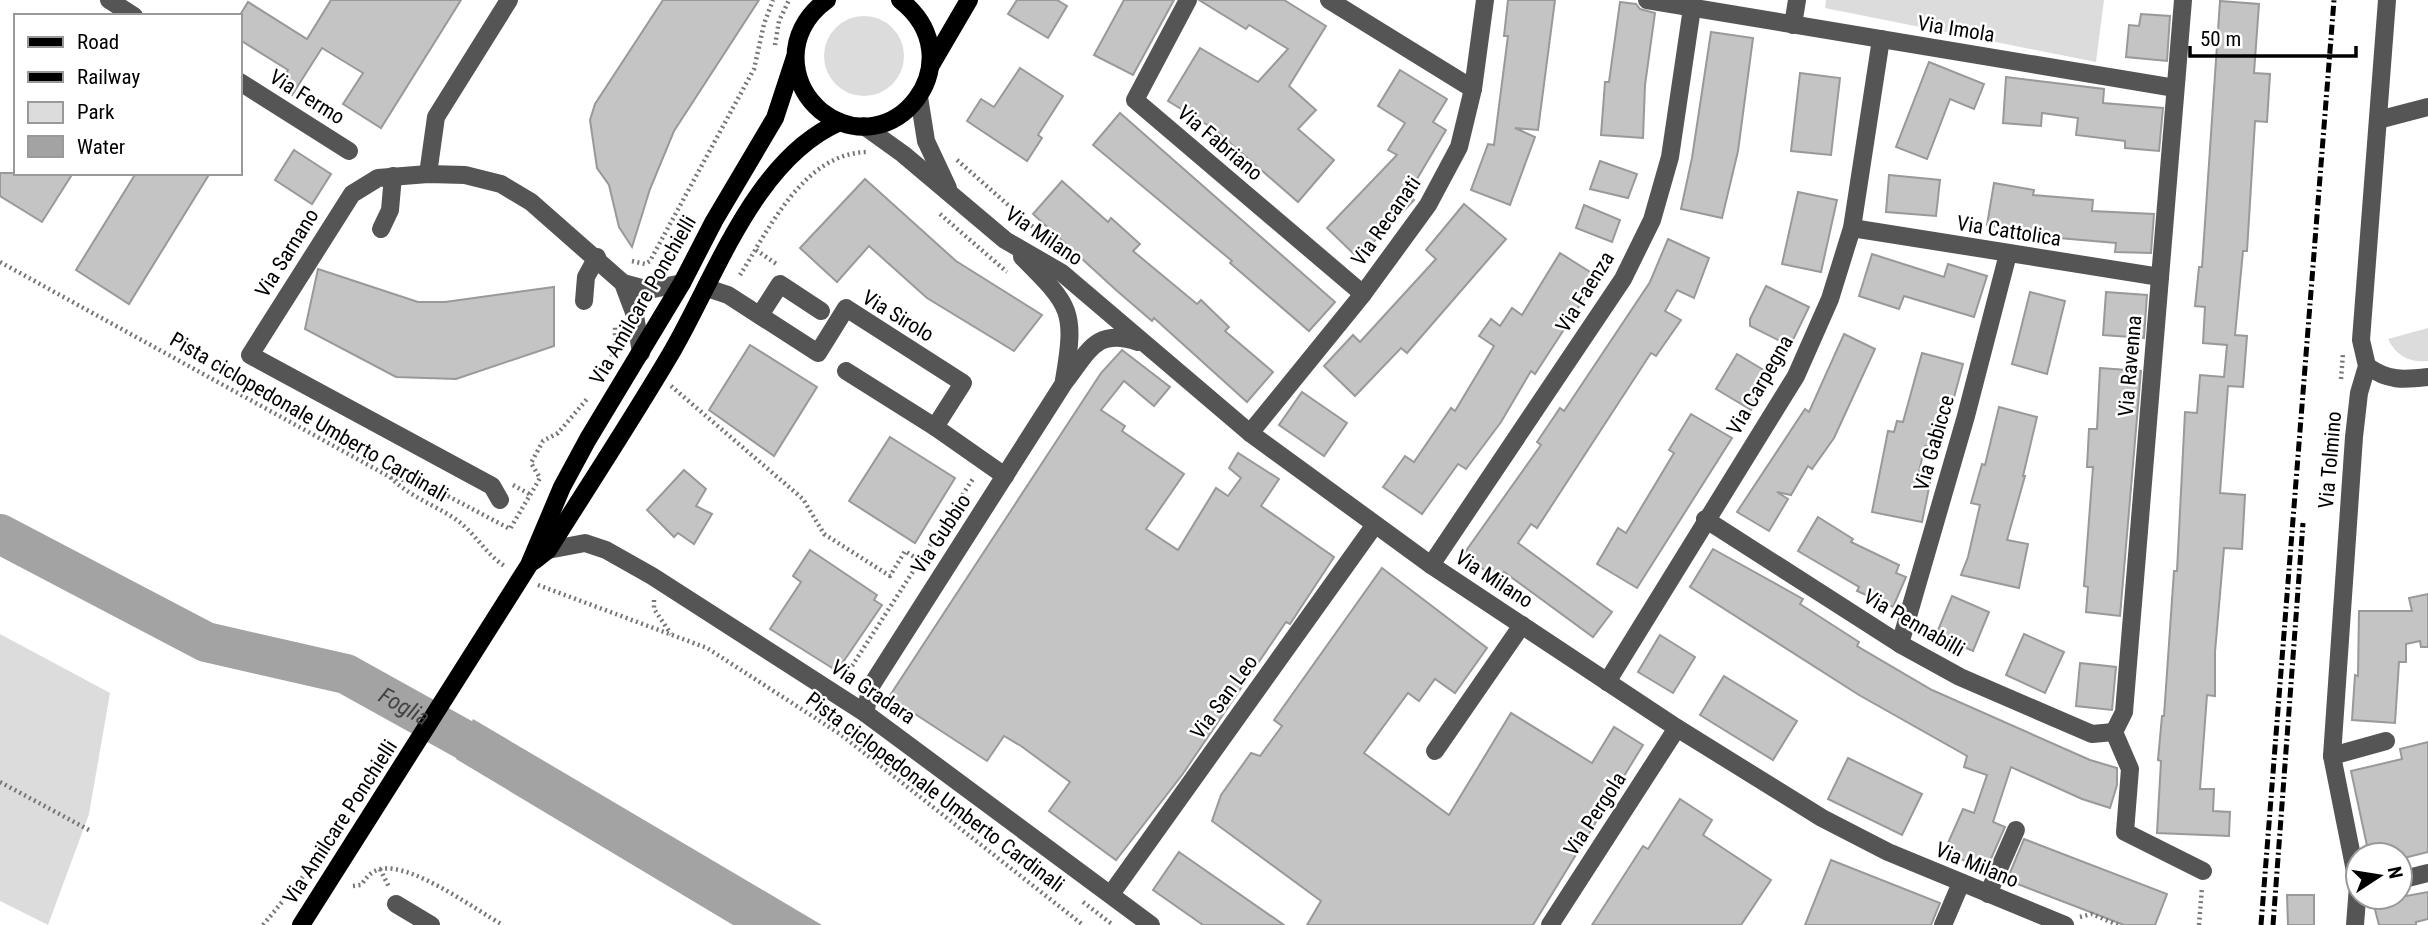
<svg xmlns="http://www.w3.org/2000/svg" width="2428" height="925" font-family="'Roboto Condensed',sans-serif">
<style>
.green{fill:#dcdcdc}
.water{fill:#a3a3a3}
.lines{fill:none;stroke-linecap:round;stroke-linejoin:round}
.river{stroke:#a3a3a3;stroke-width:40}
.building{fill:#c4c4c4;stroke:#999;stroke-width:2}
.path{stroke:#777;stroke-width:4.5;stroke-dasharray:2 3.5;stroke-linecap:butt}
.minor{stroke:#555;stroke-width:18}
.major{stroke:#000;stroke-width:18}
.rail{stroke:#000;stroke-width:5;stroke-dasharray:10 3.5 2 3.5;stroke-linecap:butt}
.labels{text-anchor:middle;stroke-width:5;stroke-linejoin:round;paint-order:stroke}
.street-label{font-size:21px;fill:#000;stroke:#fff}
.water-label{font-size:23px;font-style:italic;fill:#444;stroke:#fff}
</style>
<rect width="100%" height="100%" fill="#fff"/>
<g class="green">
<polygon points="1826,0 2104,0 2096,62 1825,8"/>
<circle cx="864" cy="56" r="40"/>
<path d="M 2428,328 L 2428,361 C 2410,363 2396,356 2388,339 Z"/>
<polygon points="0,634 110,693 89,814 48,925 0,901"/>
</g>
<polygon class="water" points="473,719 822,925 733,925 456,759"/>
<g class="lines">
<path class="river" id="s1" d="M 0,534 L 206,642 L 346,674 L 510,765"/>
</g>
<g class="building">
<polygon points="331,0 461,0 381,128 343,104 363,73 322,48 292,95 278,86 288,70 240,40 240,15 248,2 307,39"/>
<polygon points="663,0 759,0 674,131 650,189 632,247 619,227 609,185 597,168 590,120 595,104"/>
<polygon points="1017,0 1057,0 1067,6 1048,38 1008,14"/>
<polygon points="1124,0 1174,0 1133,75 1094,55"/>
<polygon points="1199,0 1284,0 1326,26 1289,86 1316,110 1298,129 1334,160 1298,202 1214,129 1168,101 1200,48 1258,82 1288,49 1249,25 1246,29"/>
<polygon points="1508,0 1555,0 1538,130 1515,128 1535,137 1510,205 1471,190 1488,144 1494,145 1508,36 1504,36"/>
<polygon points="2220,1 2259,4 2254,73 2270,74 2267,122 2255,121 2247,251 2243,251 2235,335 2247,336 2243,387 2228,386 2220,493 2245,495 2242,549 2224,548 2215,652 2215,696 2207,695 2200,789 2214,789 2213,811 2230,812 2229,836 2157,833 2161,761 2158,760 2162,716 2164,716 2174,571 2177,571 2185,412 2197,413 2200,375 2224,377 2227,345 2203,343 2205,307 2195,306 2199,267 2202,267"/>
<polygon points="1620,2 1636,4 1640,9 1655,13 1645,85 1643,138 1601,135 1605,82 1609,82"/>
<polygon points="2141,14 2170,16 2167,61 2126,57 2129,25 2139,26"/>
<polygon points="1711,32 1753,38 1738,151 1722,218 1681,209 1692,158"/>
<polygon points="1929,62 1984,84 1974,109 1950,99 1927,159 1896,147"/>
<polygon points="1020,68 1063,96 1038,135 1042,138 1027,161 967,121 981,99 994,107"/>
<polygon points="1400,70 1447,99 1433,122 1446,130 1408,194 1414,200 1358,258 1327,228 1397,155 1388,150 1405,123 1378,106"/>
<polygon points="1800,73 1840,78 1831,155 1791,151"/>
<polygon points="2006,77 2104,89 2103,103 2163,108 2159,151 2125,148 2125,141 2076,135 2078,118 2042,113 2041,126 2003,123"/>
<polygon points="1120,113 1335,302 1309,331 1230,263 1232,261 1093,145"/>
<polygon points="294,150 331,174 312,204 275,180"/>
<polygon points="1600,161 1637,174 1628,198 1590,189"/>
<polygon points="0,173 73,173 42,222 0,196"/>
<polygon points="136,173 210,173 129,304 76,270"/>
<polygon points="1889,175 1940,180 1936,216 1886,212"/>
<polygon points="865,179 956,261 1042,315 1014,351 927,298 869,246 837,282 800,248"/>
<polygon points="1062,181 1108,222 1111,218 1140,244 1133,251 1197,304 1201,300 1229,327 1225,331 1273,372 1247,402 1154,318 1152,321 1116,290 1033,214"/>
<polygon points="1994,183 2034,190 2033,195 2093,200 2092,211 2154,214 2151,253 2115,252 2116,243 2047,237 1987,225"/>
<polygon points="1798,192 1837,200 1821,272 1782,264"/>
<polygon points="1464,204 1506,239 1407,353 1401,348 1355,396 1324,366 1353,335 1360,342 1436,259 1426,250"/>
<polygon points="1584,205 1620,220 1612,242 1576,228"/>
<polygon points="1668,239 1709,258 1694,298 1677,290 1665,311 1681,320 1656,356 1651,353 1537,528 1531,524 1518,543 1612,612 1593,637 1504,572 1499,580 1463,555 1541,445 1537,442 1560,408 1564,411 1650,282"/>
<polygon points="1560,253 1598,277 1535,374 1531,371 1501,422 1466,469 1458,464 1422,514 1383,487 1405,456 1414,462 1451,408 1455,411 1494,346 1479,336 1491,319 1500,326 1512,308 1522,315"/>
<polygon points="1872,254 1944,277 1948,264 1987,276 1974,317 1904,296 1899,309 1859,296"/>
<polygon points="318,269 418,302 445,302 554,287 554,346 456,379 396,377 305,329"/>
<polygon points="1766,286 1809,307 1790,346 1750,326 1750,319"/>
<polygon points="2030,292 2065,301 2047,374 2012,364"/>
<polygon points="2106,292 2147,295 2144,338 2103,335"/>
<polygon points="1844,334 1875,349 1834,438 1812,469 1808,466 1791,495 1777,492 1788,499 1769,531 1737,512 1805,409 1809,412"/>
<polygon points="750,345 817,387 774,456 709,410"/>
<polygon points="1122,350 1170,387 1154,406 1124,381 1101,410 1125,426 1122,431 1184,474 1146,529 1178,550 1216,488 1228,496 1241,478 1229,468 1238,453 1279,479 1261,506 1334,557 1290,624 1286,622 1182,775 1116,860 1049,811 1070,782 1021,746 1004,736 987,761 889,697 1101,373"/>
<polygon points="1922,353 1963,364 1940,449 1925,446 1917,480 1930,483 1922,522 1872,512 1888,431 1894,432 1897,421 1903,422"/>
<polygon points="1737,354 1772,375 1751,410 1716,389"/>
<polygon points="2100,368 2141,371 2120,616 2086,612 2088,587 2084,586 2093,467 2087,467 2089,429 2097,429"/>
<polygon points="1302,392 1347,423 1324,456 1279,425"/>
<polygon points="1999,407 2037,417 2023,476 2025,476 2007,540 2028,544 2019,588 1961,575 1968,557 1980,505 1971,503 1982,464 1985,465"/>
<polygon points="1691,414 1732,438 1637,588 1597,564 1618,528 1626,533 1674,453 1669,450"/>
<polygon points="890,437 955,478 915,543 849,501"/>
<polygon points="684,470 706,489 696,506 712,514 694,544 678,533 674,537 647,510"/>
<polygon points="1818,517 1853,539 1851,542 1899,565 1896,573 1906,577 1893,607 1857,591 1859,587 1798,551"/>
<polygon points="1713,549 1803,599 1800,604 1859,642 1857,646 1932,690 2090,760 2117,768 2117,785 2110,808 2082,799 2011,767 1993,822 2005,827 1986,870 1944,852 1963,809 1974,813 1987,775 1964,767 1967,756 1859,695 1690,587"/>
<polygon points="810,550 877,595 874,600 882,605 837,671 770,629 801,582 793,576"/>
<polygon points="1382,568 1487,648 1455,693 1435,679 1419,701 1408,693 1364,753 1449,815 1511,713 1592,763 1614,727 1643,745 1533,925 1307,925 1321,901 1212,821 1221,795 1251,753 1260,756 1282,726 1274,720"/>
<polygon points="2428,594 2428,647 2421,647 2420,641 2406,644 2406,662 2399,662 2395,723 2352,720 2355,675 2358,676 2359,611 2412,611 2409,598"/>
<polygon points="1952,596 1989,612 1973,651 1936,635"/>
<polygon points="2024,634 2064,652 2045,693 2006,675"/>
<polygon points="1660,635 1695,657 1673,693 1638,672"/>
<polygon points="2080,663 2116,667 2112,710 2076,706"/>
<polygon points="1724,676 1797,721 1773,760 1700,715"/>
<polygon points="2428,742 2428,852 2400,859 2400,855 2369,855 2351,771 2402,759 2400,749"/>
<polygon points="1848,758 1922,794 1902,835 1828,799"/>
<polygon points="1680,799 1712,820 1703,835 1771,880 1741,925 1592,925 1643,846 1648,849"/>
<polygon points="2024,839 2167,894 2155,925 2124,925 2007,880"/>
<polygon points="1179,852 1284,925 1203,925 1153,890"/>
<polygon points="1831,860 1940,903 1931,925 1805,925"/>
<polygon points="2428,892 2428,919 2416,922 2416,925 2379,925 2373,902"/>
<polygon points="2287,895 2314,895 2314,925 2288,925"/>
</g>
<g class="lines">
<g class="path">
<polyline points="775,45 779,21 789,0"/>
<polyline points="957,160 1048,240"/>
<polyline points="940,214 1007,272"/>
<polyline points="756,250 778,265"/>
<polyline points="632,261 645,264 650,261 754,69 764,24 773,0"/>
<path d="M 0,262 L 390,477 C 409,496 432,504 454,518 C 475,532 485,554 506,567"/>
<path d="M 740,275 C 769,229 804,153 867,152"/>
<polyline points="610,362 615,344 615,326"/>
<polyline points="2341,379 2343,353"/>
<polyline points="671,386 803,499 824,534 890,576 905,551 920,561"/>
<polyline points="391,477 429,486 510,529 540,478 531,463 543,441 558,433 587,399"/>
<polyline points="513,485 531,495"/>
<polyline points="538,585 707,648 840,734 1083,925"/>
<polyline points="654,600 654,609 671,634"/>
<polyline points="852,666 974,477"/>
<polyline points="0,782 89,830"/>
<polyline points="380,869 389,887"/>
<path d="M 353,886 L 361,885 C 367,877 371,871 381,869 C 413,863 474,909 503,925"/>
<polyline points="1083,902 1113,925"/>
<polyline points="2080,917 2092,914 2118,925"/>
<polyline points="263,925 316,861"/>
<polyline points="2199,925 2202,887"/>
</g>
<g class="minor">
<polyline points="109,0 134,16"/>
<polyline points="1188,0 1135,100 1363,294"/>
<polyline points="1329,0 1473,89"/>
<polyline points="1647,0 2175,88"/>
<polyline points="1793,25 1797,0"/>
<polyline points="240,82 349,151"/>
<polyline points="919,97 926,141 948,188"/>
<polyline points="2378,120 2428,107"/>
<polyline points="864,126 903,154 1005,240 1062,273 1250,433 1431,565 1677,728 1822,818 1888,852 2065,925"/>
<polyline points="428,174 436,117 509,0"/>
<polyline points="1852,228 2160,277"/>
<polyline points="381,229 390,210 393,176"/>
<path d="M 1022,257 C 1071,306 1076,310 1064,380"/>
<polyline points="623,283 649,290 682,283"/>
<polyline points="707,288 728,295 818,353 846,308 963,383 935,427 1005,476"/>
<polyline points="584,301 586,277 597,257"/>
<polyline points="760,315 780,284 821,311"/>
<path d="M 2367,366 C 2388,381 2403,380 2428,377"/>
<polyline points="846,371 935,427"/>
<polyline points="1250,433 1363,294 1428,205 1459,147 1473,89 1485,0"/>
<polyline points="500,500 492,486 250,355 352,194 378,178 428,174 465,175 501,184 531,202 623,283 635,315 641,353"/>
<polyline points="1705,519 1900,644 1960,677 2092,734 2114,732"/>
<polyline points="548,550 585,543 606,550 652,576 865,713 1151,925"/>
<polyline points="1431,565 1623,279 1652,220 1670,157 1692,8"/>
<polyline points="1900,644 1966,416 2008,254"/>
<polyline points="1607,682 1796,376 1830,299 1852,228 1881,39"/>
<path d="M 865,713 L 871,686 L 1064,383 C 1088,353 1095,327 1138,342"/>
<polyline points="2114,732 2124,712 2183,0"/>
<polyline points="2114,732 2130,769 2125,832 2203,871"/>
<polyline points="1435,751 1522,625"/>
<polyline points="2332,756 2386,741"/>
<polyline points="2400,880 2428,873"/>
<polyline points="1111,894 1374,526"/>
<polyline points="1988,894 2016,830"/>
<polyline points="396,904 431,925"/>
<polyline points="1550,925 1677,728"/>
<polyline points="1943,925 1961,883"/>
<polyline points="2355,925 2358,886 2332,756 2354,437 2359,393 2367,366 2361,340 2387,0"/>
</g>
<g class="major">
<path d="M 827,0 C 806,15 793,38 796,65 C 798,83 807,99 821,111 C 893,167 977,60 900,0"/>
<polyline points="931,65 969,0"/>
<path d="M 534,561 L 548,550 C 589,485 631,421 670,355 C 715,279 754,159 840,122"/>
<polyline points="301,925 529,565 562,487 588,439 682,283 714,221 775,118 795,57"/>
</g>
<g class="rail">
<polyline points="2261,925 2334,0"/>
<polyline points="2273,925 2303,523"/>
</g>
</g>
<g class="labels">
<g class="street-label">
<text transform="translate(1956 29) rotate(9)" y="7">Via Imola</text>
<text transform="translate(307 97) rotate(32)" y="7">Via Fermo</text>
<text transform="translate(1220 143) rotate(40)" y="7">Via Fabriano</text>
<text transform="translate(1386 221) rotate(-55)" y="7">Via Recanati</text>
<text transform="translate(2009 231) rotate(9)" y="7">Via Cattolica</text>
<text transform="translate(1044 236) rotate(34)" y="7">Via Milano</text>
<text transform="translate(287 253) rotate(-58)" y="7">Via Sarnano</text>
<text transform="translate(1585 292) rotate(-58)" y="7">Via Faenza</text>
<text transform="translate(643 300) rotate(-60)" y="7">Via Amilcare Ponchielli</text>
<text transform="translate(898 316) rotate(31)" y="7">Via Sirolo</text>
<text transform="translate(2130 366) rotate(-85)" y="7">Via Ravenna</text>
<text transform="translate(1760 385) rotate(-60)" y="7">Via Carpegna</text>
<text transform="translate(309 417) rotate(30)" y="7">Pista ciclopedonale Umberto Cardinali</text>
<text transform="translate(1934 443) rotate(-74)" y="7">Via Gabicce</text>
<text transform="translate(2330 460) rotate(-85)" y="7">Via Tolmino</text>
<text transform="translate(941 534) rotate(-57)" y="7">Via Gubbio</text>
<text transform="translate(1494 579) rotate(33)" y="7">Via Milano</text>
<text transform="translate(1914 623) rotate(30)" y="7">Via Pennabilli</text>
<text transform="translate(873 692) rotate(34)" y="7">Via Gradara</text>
<text transform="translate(1224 697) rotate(-54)" y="7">Via San Leo</text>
<text transform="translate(935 792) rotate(37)" y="7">Pista ciclopedonale Umberto Cardinali</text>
<text transform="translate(1595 814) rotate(-57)" y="7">Via Pergola</text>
<text transform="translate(340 822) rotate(-57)" y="7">Via Amilcare Ponchielli</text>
<text transform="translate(1977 865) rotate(22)" y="7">Via Milano</text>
</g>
<g class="water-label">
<text dy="8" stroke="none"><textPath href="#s1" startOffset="443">Foglia</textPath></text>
</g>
</g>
<rect x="14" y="14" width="228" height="161" fill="#ffffff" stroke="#999999" stroke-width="2"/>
<rect x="28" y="37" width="35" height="10" fill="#000000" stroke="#999999" stroke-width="2"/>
<text x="77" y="49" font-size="21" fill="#000000">Road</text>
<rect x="28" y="72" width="35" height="10" fill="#000000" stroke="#999999" stroke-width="2"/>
<text x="77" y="84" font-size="21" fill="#000000">Railway</text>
<rect x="28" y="102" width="35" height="21" fill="#dcdcdc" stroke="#999999" stroke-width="2"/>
<text x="77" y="119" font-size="21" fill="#000000">Park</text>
<rect x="28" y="136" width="35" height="21" fill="#a3a3a3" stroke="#999999" stroke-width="2"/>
<text x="77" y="154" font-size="21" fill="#000000">Water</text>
<g transform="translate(2379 876) rotate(78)"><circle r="33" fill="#ffffff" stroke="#999999" stroke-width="2"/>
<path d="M0-5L12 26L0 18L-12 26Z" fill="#000000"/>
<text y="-10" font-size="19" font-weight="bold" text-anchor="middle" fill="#000000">N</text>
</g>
<path d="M2190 46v10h166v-10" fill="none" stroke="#000000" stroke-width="3.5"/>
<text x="2200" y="46" font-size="21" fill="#000000" stroke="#ffffff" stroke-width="5" paint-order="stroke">50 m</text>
</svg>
